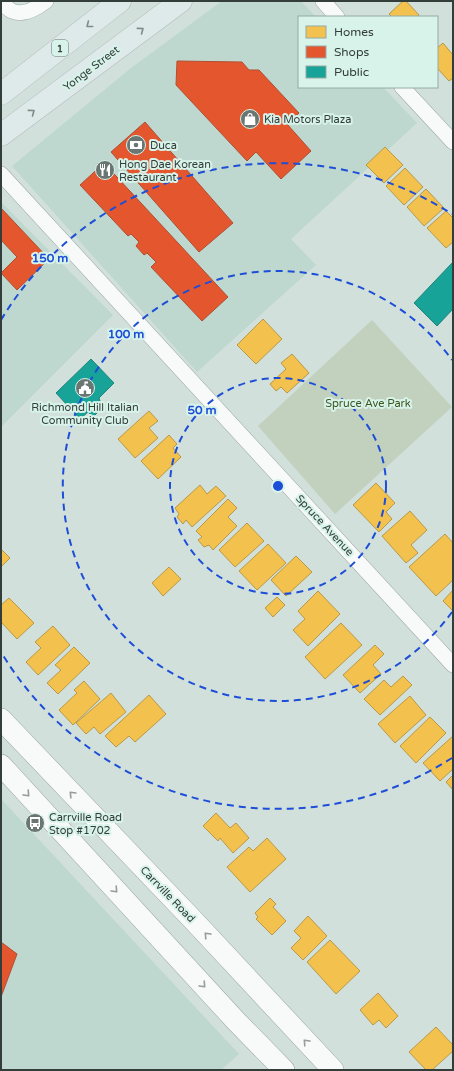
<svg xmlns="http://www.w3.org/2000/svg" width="454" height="1071" font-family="'Varela Round',sans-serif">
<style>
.built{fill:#bed8d0}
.green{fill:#c2d1be}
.homes{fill:#f2c14e;stroke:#b99948}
.shops{fill:#e4572e;stroke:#af4f32}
.public{fill:#17a398;stroke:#1f847c}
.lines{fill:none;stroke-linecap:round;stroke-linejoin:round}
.street-casing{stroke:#9da8a5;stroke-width:16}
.secondary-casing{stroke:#9da8a5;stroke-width:22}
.primary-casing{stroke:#b3bbb9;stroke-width:23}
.street{stroke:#f8fafa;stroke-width:15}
.secondary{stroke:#f8fafa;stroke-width:21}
.primary{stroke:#dee9e9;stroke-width:22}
.oneway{stroke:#808a89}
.oneway2{stroke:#969c9a}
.ring{fill:none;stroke:#1d4ed8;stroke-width:2;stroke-dasharray:7 5}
.labels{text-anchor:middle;stroke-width:4;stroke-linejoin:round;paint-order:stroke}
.shield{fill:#d8f3ea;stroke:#64746f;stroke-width:1}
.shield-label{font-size:10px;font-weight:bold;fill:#333d3a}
.street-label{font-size:11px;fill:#333d3a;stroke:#d8f3ea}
.poi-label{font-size:11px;fill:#333d3a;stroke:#d8f3ea;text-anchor:start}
.park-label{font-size:11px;fill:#3d551f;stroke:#d8f3ea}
.centre{fill:#1d4ed8;stroke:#d8f3ea;stroke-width:2}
.ring-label{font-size:12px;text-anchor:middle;font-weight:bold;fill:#1d4ed8;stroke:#d8f3ea;stroke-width:4;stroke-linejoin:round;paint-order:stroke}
</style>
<rect width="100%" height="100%" fill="#d1e0db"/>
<g class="built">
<polygon points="222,1 301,1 316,17 299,17 299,87 383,87 417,123 291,239 316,265 197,372 12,166 131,68"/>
<polygon points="1,202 113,315 1,427"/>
<polygon points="1,799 239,1054 221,1070 1,1070"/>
</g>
<polygon class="green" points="372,320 452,407 335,514 258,426"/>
<g class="homes">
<polygon points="403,1 406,1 419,15 417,17 392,17 389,14"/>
<polygon points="443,43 453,55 453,78 449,81 437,68 437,48"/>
<polygon points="385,147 403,165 384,183 366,165"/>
<polygon points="405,168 423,187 404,205 386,186"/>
<polygon points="426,189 444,208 424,226 407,207"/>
<polygon points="446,211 453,218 453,242 446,248 427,228"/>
<polygon points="263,319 282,339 256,364 237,345"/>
<polygon points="292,354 309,373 287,393 281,387 276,391 270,384 286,369 281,363"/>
<polygon points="149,411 158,421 149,428 158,438 135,458 118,439"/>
<polygon points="169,435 177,444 173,448 181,457 158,479 141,461"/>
<polygon points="376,483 395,503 386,512 392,519 379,532 353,505"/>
<polygon points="200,485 207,494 216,486 226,496 192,527 186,520 183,524 177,517 179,514 175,508"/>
<polygon points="228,499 237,508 228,517 237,526 213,550 209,545 204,547 198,540 202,537 196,531"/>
<polygon points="410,511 427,530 411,545 418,553 406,563 382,536"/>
<polygon points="247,523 264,541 235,567 219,550"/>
<polygon points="445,534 453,543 453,580 436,596 409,567"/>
<polygon points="268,544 286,563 257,590 239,571"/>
<polygon points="2,550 10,558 1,567 1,551"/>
<polygon points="296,556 312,572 286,596 271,580"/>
<polygon points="169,567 181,579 163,596 152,583"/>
<polygon points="453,590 453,611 443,601"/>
<polygon points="318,591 340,614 308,646 293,630 305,619 298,611"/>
<polygon points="277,597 285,605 273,617 265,608"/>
<polygon points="9,598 34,623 17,639 1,622 1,605"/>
<polygon points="341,623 362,645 325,679 305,657"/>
<polygon points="53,626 70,645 38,675 26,662 41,648 35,642"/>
<polygon points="375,645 384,654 373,665 381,674 360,693 343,675"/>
<polygon points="74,647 90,663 58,694 47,683 61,670 55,665"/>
<polygon points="403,676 412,685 380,715 364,699 384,680 391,687"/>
<polygon points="84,681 100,699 73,725 59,710 77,693 74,690"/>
<polygon points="111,693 126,712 100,734 94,727 86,734 76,723"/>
<polygon points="149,695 166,714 135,742 129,736 116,747 105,736"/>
<polygon points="410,696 426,715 395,743 378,724"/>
<polygon points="430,717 446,733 416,763 400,746"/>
<polygon points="453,736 453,769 440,781 423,763"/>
<polygon points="453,775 453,790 446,782"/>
<polygon points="216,813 230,828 236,823 249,838 233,853 220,838 218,841 203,826"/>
<polygon points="267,838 286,859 250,892 227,867 249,847 253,851"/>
<polygon points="270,898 276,904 273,907 286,921 272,935 256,919 258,917 255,913"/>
<polygon points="308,916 327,936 303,960 291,948 301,938 294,931"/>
<polygon points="330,940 360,971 336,994 307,962"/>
<polygon points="378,993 398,1016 386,1028 379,1020 373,1025 360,1010"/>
<polygon points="436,1027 453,1045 453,1051 432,1070 426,1070 409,1052"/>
</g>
<g class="shops">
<polygon points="177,61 242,62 249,70 259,70 299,113 287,124 311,151 281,179 256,152 247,161 176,85"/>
<polygon points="145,122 233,223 199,252 111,152"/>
<polygon points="104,163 228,297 202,321 151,267 156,262 147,253 144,255 136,246 139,242 131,234 128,236 80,185"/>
<polygon points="1,208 49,259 17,290 1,273 17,257 1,240"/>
<polygon points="1,942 17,954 1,997"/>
</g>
<g class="public">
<polygon points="453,262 453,309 437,326 414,303"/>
<polygon points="91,359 114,383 99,398 100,401 94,406 99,411 93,417 88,412 80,419 56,393"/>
</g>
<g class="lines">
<defs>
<g id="street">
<polyline points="323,1 337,17"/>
<path d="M 1,3 C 4,5 8,9 12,11 C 23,16 37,8 46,1"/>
<polyline points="402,87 453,142"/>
<polyline points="1,174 453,665"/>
</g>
<g id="secondary">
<polyline points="1,719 194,921 333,1070"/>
<polyline points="1,765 236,1021 284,1070"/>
</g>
<g id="primary">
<polyline points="1,94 120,1"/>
<polyline points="1,135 181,1"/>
</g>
</defs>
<use href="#street" class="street-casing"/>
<use href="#secondary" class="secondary-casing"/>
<use href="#primary" class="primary-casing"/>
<use href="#street" class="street"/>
<use href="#secondary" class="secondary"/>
<use href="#primary" class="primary"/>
</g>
<defs><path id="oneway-chevron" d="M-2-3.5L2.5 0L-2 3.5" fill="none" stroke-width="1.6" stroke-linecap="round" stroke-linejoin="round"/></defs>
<g class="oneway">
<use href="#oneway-chevron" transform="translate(89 25) rotate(142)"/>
<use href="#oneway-chevron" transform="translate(141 30) rotate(-37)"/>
<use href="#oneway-chevron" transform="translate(32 112) rotate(-37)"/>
</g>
<g class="oneway2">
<use href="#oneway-chevron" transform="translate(27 794) rotate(47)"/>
<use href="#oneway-chevron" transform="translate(72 794) rotate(-134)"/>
<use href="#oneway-chevron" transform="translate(115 890) rotate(47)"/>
<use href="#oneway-chevron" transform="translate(207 935) rotate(-133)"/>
<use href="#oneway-chevron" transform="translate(203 985) rotate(47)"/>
<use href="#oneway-chevron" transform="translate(306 1042) rotate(-133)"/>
</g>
<g class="ring">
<circle cx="278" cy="486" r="108"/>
<path d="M452 612A215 215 0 1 1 452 360"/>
<path d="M452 758A323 323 0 0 1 1 652M1 320A323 323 0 0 1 452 214"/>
</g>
<defs>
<symbol id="shop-disc" viewBox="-11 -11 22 22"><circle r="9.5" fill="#6a7672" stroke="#d8f3ea"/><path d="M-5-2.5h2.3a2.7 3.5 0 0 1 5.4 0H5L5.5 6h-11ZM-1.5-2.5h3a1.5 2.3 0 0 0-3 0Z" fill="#fff"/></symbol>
<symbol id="bank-disc" viewBox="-11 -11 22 22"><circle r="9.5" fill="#6a7672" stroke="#d8f3ea"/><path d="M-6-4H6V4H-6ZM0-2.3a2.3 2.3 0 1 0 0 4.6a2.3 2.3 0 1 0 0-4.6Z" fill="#fff"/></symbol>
<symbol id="restaurant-disc" viewBox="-11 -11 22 22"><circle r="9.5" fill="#6a7672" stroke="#d8f3ea"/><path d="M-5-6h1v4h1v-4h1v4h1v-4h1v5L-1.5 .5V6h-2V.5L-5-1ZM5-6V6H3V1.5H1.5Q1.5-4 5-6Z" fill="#fff"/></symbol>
<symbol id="civic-disc" viewBox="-11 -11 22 22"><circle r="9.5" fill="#6a7672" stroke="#d8f3ea"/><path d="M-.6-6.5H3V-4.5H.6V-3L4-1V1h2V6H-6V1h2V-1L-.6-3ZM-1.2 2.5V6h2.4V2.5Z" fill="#fff"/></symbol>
<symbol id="bus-disc" viewBox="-11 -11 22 22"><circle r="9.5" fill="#6a7672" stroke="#d8f3ea"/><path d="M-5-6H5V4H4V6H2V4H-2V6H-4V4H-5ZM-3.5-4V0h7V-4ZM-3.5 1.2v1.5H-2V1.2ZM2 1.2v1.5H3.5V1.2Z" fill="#fff"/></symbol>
</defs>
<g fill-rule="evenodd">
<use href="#shop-disc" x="239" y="108" width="22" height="22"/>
<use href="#bank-disc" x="125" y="134" width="22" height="22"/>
<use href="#restaurant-disc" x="94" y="159" width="22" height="22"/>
<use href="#civic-disc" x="74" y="377" width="22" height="22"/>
<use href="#bus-disc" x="24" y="812" width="22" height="22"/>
</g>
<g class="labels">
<rect class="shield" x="52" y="40" width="16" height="16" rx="3"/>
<g class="shield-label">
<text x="60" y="52">1</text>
</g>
<g class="street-label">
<text transform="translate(91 68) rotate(-37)" y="4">Yonge Street</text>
<text transform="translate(325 525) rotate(47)" y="4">Spruce Avenue</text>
<text transform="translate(168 894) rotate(46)" y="4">Carrville Road</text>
</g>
<g class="poi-label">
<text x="264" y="123">Kia Motors Plaza</text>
<text x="150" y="149">Duca</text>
<text x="119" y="168">Hong Dae Korean<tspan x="119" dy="13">Restaurant</tspan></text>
<text x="85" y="411" text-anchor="middle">Richmond Hill Italian<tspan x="85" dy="13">Community Club</tspan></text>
<text x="49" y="821">Carrville Road<tspan x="49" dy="13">Stop #1702</tspan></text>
</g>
<g class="park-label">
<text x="368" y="407">Spruce Ave Park</text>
</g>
</g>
<circle cx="278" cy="486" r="6" class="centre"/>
<g class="ring-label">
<text x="50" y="262">150 m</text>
<text x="126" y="338">100 m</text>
<text x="202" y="414">50 m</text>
</g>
<rect width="454" height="1071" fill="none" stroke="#333d3a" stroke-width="4"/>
<rect x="298" y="16" width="140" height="72" fill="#d8f3ea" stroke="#96aaa4"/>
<rect x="306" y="26" width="20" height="12" fill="#f2c14e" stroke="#96aaa4"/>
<text x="334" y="36" font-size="12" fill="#333d3a">Homes</text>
<rect x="306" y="46" width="20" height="12" fill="#e4572e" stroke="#96aaa4"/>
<text x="334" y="56" font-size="12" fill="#333d3a">Shops</text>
<rect x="306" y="66" width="20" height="12" fill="#17a398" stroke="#96aaa4"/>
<text x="334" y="76" font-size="12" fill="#333d3a">Public</text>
</svg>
